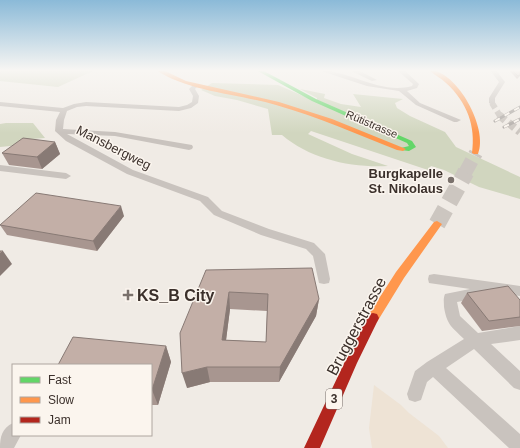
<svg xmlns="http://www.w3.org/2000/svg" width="520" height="448" font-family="Arial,sans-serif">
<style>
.green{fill:#d1d6bf}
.plaza{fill:#eee3d5}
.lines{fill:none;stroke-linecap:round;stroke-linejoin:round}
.street-tunnel-far1{stroke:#ccc6c0;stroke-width:6;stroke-dasharray:6 3.5;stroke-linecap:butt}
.street-tunnel{stroke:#ccc6c0;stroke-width:8;stroke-dasharray:8 4;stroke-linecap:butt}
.primary-tunnel-far1{stroke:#ccc6c0;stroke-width:14;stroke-dasharray:14 6;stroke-linecap:butt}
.primary-tunnel{stroke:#ccc6c0;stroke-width:17;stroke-dasharray:17 8;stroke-linecap:butt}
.street{fill:#c9c3be;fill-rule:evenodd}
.fast{fill:#63d668;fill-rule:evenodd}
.slow{fill:#ff974d;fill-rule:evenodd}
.jam{fill:#b3261e;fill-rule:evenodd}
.rail-casing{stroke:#b1aca8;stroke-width:3}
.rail{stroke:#fbf5ee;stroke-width:2;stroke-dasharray:5.5;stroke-linecap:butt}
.wall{fill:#a89690;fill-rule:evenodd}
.shaded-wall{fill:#887a75}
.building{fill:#c3afa7;stroke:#887a75;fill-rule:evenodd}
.poi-dot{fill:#7a716c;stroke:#fbf5ee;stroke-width:1.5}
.labels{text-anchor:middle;stroke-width:3;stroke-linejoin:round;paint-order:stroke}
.far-street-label{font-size:11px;fill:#3b302b;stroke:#fbf5ee}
.shield{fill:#fbf5ee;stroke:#756b66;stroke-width:1}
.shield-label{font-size:12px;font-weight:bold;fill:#3b302b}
.street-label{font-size:13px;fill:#3b302b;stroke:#fbf5ee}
.poi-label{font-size:13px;font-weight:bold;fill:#3b302b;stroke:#fbf5ee;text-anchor:end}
.near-poi-label{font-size:16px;font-weight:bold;fill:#3b302b;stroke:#fbf5ee;text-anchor:start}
.near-street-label{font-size:16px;fill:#3b302b;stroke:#fbf5ee}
</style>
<rect width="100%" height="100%" fill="#f0ebe5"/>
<g class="green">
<polygon points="0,70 91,70 93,71 58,87 0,81"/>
<path d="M 212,83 L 278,85 L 317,102 L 317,98 L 300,89 L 325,94 L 324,98 L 341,104 L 361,107 L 353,94 L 403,99 L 395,103 L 397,108 L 410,116 L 445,132 L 456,147 L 520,177 L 520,199 L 479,187 L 444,170 L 431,166 L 428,170 L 311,131 L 308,134 L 352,154 L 388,166 C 351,168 310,159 282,135 L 272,135 L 268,109 L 237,100 L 215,96 L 201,90 Z"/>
<polygon points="6,123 33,123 45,138 32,139 21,145 0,147 0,124"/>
</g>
<polygon class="plaza" points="374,385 401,405 409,413 439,436 448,448 372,448 369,428"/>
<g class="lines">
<polyline class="street-tunnel-far1" points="492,103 500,116"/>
<polyline class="street-tunnel" points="499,115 520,132"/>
<polyline class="primary-tunnel-far1" points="465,173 476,153"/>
<polyline class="primary-tunnel" points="437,224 466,172"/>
<g class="street">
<path d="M 318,70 C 350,70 380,95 412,86 L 413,84 L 397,70 L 404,70 L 419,84 L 417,88 L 407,91 L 420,103 L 461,120 L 457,122 L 454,122 L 416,105 L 399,91 L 367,86 Z"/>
<polygon points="349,70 358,70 377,80 372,81"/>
<polygon points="490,70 496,70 505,82 495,98 495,103 492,105 489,103 489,98 499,82"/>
<polygon points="194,84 199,85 195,89 199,96 198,103 191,108 179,111 86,106 77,107 67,111 64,120 63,129 115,132 192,145 193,147 192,149 189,150 115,136 67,134 133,170 208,197 222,211 269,229 314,243 325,254 330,279 329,283 324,284 319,283 313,256 306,249 261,235 214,215 200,201 127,174 66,141 55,131 56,120 60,112 0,106 0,102 63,108 74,104 86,102 179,107 187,105 192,102 193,96 189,89"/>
<polygon points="0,165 66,173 71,176 66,179 0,171"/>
<path d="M 434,274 L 520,286 L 520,296 L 486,291 L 485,297 L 457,302 L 460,316 L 478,333 L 520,326 L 520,340 L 491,344 L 520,371 L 520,390 L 514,388 L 474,349 L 446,368 L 520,434 L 520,448 L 509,448 L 433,377 L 427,382 L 421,400 L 415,402 L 409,400 L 407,394 L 415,371 L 427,362 L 464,339 C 451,326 447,325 444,307 C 444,302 443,299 445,294 L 470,289 L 429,283 L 428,279 L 429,275 Z"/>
<path d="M 13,423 L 13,435 L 21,435 L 14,448 L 0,448 C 0,437 2,428 13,423 Z"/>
</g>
<polygon class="fast" points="256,70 262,70 316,99 412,141 416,147 409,151 401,150 401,148 409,146 407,143 312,101"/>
<g class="slow">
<path d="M 156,70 L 163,70 L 186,81 L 279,102 L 332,119 L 406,149 L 403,151 L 397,150 C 357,134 318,117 276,105 C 239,94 189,92 156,70 Z"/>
<path d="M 429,70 C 457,70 489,129 478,154 L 474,154 L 472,153 C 476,126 467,102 446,83 C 441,78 434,75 429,70 Z"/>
<polygon points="437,221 442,224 404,278 377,322 373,323 369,322 367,318 369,314 396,272 434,222"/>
</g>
<polygon class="jam" points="373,313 377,314 379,318 357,363 320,448 304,448 348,355 369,314"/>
<defs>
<g id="rail">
<polyline points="495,121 520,107"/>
<polyline points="504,127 520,119"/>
</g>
</defs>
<use href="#rail" class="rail-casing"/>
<use href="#rail" class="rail"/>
</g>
<g class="wall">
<polygon points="509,70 520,70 520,76 517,79"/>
<polygon points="55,142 60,154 42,169 9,165 2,153"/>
<polygon points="124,216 97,251 7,235 0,225"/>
<path d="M 206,270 L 319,299 L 316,316 L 279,382 L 210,382 L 187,388 ZM 230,309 L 267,311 L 266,342 L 226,340 Z"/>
<polygon points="467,293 520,300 520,326 482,331 461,303"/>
<polygon points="166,346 171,362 158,405 151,405 151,365"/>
</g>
<g class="shaded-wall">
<polygon points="55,142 60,154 42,169 37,157"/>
<polygon points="121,206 124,216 97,251 93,241"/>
<polygon points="3,251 12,264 0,276 0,254"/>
<polygon points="229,292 230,309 224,356 222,340"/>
<polygon points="319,299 316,316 279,382 280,367"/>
<polygon points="166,346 171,362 158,405 152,390"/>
<polygon points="207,367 210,382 187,388 182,373"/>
</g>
<g class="building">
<polygon points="512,70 520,70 520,75 518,76"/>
<polygon points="23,138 55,142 37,157 2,153"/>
<polygon points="36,193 121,206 93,241 0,225"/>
<polygon points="0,251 3,251 0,254"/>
<path d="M 312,268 L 319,299 L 280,367 L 207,367 L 182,373 L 180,333 L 206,270 ZM 229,292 L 268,294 L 266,342 L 222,340 Z"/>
<polygon points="508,286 520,300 520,317 489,321 467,293"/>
<polygon points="73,337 166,346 152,390 151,365 58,365"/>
</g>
<linearGradient id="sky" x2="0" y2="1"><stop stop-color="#8bbad8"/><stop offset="0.53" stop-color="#f8f6f3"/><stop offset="1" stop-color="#f8f6f3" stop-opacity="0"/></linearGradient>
<rect width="520" height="133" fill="url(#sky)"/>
<g class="poi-dot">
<circle cx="451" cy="180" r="4"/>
<path d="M126 289h4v4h4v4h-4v4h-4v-4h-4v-4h4z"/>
</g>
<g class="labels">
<g class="far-street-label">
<text transform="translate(372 124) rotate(23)" y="4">Rütistrasse</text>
</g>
<rect class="shield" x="326" y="389" width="16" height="20" rx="3"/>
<g class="shield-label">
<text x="334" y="403">3</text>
</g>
<g class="street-label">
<text transform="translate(114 147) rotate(27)" y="5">Mansbergweg</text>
</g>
<g class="poi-label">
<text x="443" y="178">Burgkapelle<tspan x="443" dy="15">St. Nikolaus</tspan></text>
</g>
<g class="near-poi-label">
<text x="137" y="301">KS_B City</text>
</g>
<g class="near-street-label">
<text transform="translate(356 326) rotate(-62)" y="6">Bruggerstrasse</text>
</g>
</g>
<rect x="12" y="364" width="140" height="72" fill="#fbf5ee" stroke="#aea6a0"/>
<rect x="20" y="377" width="20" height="6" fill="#63d668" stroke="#aea6a0"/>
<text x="48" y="384" font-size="12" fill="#3b302b">Fast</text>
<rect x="20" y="397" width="20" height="6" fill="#ff974d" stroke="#aea6a0"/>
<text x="48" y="404" font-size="12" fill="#3b302b">Slow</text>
<rect x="20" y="417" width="20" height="6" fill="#b3261e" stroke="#aea6a0"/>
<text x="48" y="424" font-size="12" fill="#3b302b">Jam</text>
</svg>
